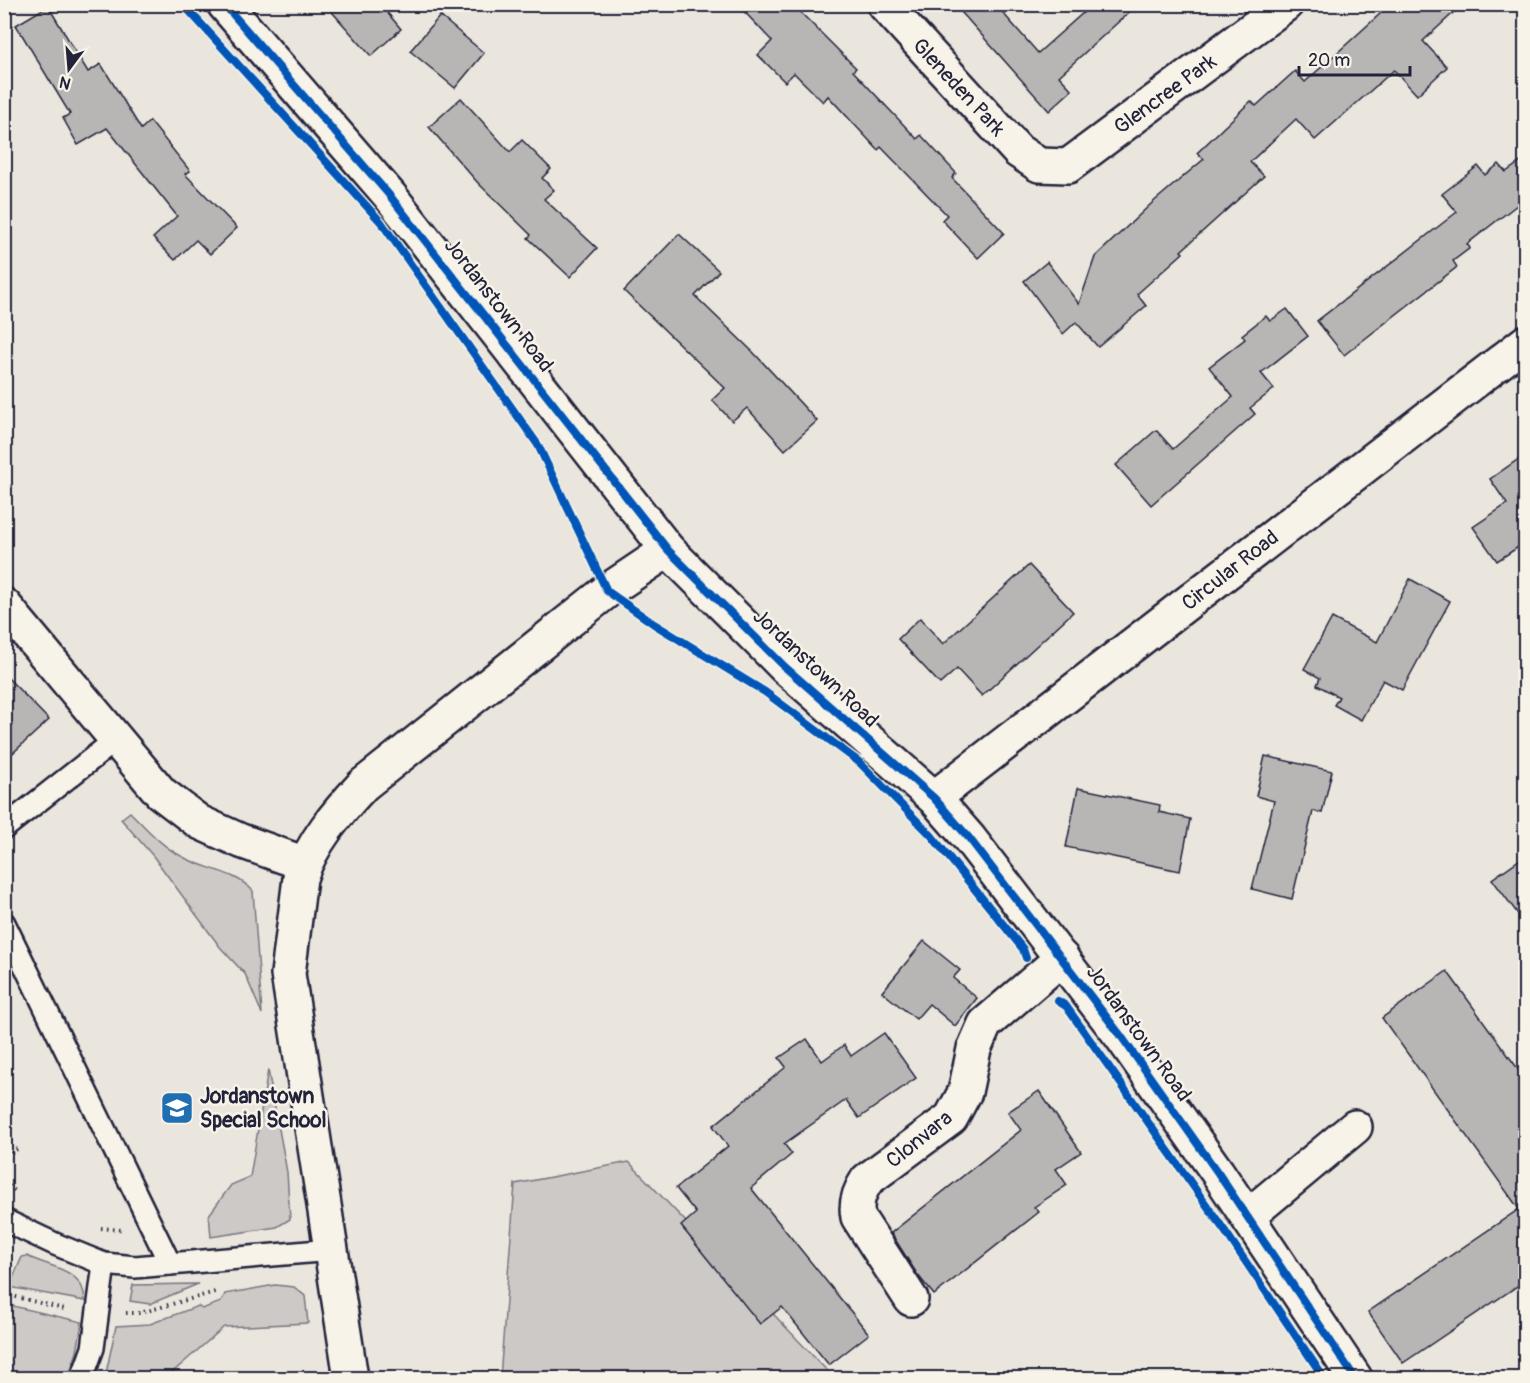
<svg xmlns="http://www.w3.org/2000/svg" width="1530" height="1383" font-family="Pangolin,sans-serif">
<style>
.green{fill:#cdc9c6;stroke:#787680;stroke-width:1.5}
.building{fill:#b8b6b5;stroke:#22223b;stroke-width:1.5}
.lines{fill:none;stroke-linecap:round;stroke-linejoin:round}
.lane-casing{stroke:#22223b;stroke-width:26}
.street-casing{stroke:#22223b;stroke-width:38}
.secondary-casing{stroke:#22223b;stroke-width:38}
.path{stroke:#22223b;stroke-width:4;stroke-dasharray:1.5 4.5;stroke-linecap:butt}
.lane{stroke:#f7f3e8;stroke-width:21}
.street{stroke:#f7f3e8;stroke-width:33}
.secondary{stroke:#f7f3e8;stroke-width:33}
.cycleway-casing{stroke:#f7f3e8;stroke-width:11}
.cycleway{stroke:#0057b8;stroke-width:8}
.labels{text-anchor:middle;stroke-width:5;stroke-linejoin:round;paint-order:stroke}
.street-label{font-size:21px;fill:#22223b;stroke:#f7f3e8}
.poi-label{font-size:21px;font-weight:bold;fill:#22223b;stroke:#f7f3e8;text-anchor:start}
</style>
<rect width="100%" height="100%" fill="#eae6de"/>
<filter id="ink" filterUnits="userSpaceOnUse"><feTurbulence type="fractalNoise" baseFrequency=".0167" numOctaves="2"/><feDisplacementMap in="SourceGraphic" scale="12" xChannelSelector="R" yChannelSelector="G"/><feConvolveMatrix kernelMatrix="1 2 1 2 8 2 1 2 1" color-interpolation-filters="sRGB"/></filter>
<g filter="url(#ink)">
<g class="green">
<path d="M 130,812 C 147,829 161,846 183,857 C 206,870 235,871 253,891 L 262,1014 L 245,974 L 220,947 L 153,856 L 121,819 Z"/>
<polygon points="268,1070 287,1172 290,1219 277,1227 211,1237 209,1215 231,1185 250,1177"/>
<polygon points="629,1162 834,1378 500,1378 515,1184"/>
<path d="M 27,1256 C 50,1268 84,1268 85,1301 L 9,1287 L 22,1257 Z"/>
<polygon points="198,1284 150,1304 130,1301 133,1285"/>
<polygon points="275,1285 294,1287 305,1296 308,1323 224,1327 166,1378 105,1378 116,1326 150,1324 198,1306 202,1309 221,1302 225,1294"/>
<polygon points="4,1304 82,1322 77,1352 68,1378 5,1378"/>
</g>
<g class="building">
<polygon points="325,4 380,4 401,29 371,56"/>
<polygon points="737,4 792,4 856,68 853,71 917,139 921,135 956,173 952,178 1004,233 978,258 942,220 947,215 881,147 878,150 828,96 823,102 794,73 785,82 758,55 772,41"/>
<polygon points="954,4 995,4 1038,53 1093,4 1138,4 1059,76 1072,90 1049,111"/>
<polygon points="1391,4 1463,4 1423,41 1447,67 1417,95 1394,70 1315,140 1296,119 1250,162 1264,176 1181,251 1183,253 1137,294 1146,306 1098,347 1076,322 1063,334 1024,281 1047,262 1079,304 1095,257 1151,204 1204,159 1197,153 1251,101 1256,106 1295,71 1305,82"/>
<polygon points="48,6 88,72 101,64 141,129 150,121 190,171 185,174 237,228 210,254 196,240 175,260 153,238 177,216 107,128 78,145 63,118 70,114 16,25"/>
<polygon points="440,16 484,53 455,88 410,51"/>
<polygon points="461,98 510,152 522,140 551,169 542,178 554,190 544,199 597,248 570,277 528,238 531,235 478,183 429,127"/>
<polygon points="1526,158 1526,198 1467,244 1470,248 1453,261 1457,267 1344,355 1317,321 1457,212 1442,194 1478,166 1485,175 1499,164 1506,172"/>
<polygon points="679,234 719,271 695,296 753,352 817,421 785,450 747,408 732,421 712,400 725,388 624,291"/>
<polygon points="1287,309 1308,336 1261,373 1274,389 1250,408 1255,414 1151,505 1116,465 1156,430 1173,449 1233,397 1209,367 1245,339 1242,335 1266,316 1270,321"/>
<polygon points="1526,454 1526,542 1497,561 1473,527 1507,504 1490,479"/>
<polygon points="1029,565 1073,612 982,696 957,669 940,684 898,639 920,618 943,644"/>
<polygon points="1410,579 1450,601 1402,690 1383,680 1361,720 1334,705 1339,697 1317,685 1320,678 1304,669 1332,618 1377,642"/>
<polygon points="4,674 49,720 4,761"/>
<polygon points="1265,756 1332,771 1322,813 1313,811 1292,899 1252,889 1274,801 1256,796"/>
<polygon points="1078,788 1160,805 1159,812 1190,819 1180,871 1066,847"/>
<polygon points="1526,855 1526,925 1492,879"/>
<polygon points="924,941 960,970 953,978 977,998 955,1026 929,1004 916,1019 882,992"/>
<polygon points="1447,971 1526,1080 1526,1280 1403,1363 1368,1312 1519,1209 1382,1018"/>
<polygon points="884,1033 916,1078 859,1118 846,1100 784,1144 792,1154 751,1188 869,1334 829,1365 782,1307 760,1324 681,1226 696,1213 676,1188 728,1146 713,1126 786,1067 779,1058 807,1039 822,1061 844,1045 851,1056"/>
<polygon points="1039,1091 1081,1152 1056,1169 1067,1185 1034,1207 1039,1212 934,1295 917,1274 891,1233 1021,1130 1008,1112"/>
</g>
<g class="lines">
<defs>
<g id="lane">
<polyline points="4,828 117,739"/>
<polyline points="4,923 170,1264"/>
<polyline points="4,1220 55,1244 104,1264 135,1267 331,1250"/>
<polyline points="82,1378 93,1348 104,1264"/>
</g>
<g id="street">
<polyline points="884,4 1018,151 1039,165 1068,166 1286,4"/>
<polyline points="4,605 161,793 199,822 241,841 305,864"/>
<polyline points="934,798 1526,342"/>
<polyline points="1248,1216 1355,1127"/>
<path d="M 911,1299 L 858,1217 C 855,1203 859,1192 867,1180 L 951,1118 L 965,1092 L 974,1049 L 985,1024 L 1062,958"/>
<path d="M 351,1378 L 288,974 L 300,878 C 312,842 337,813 363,785 L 607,591 L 668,550"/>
</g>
<polyline id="secondary" points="224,4 390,196 668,550 785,667 934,798 969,838 1121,1036 1218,1173 1355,1378"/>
</defs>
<use href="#lane" class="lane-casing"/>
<use href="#street" class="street-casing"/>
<use href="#secondary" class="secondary-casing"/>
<g class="path">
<polyline points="4,1163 13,1151 19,1148"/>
<polyline points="4,1182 15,1191"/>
<polyline points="101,1228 121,1230"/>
<polyline points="4,1294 68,1310"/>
<polyline points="126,1313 140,1313 215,1292"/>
</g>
<use href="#lane" class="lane"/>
<use href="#street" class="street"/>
<use href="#secondary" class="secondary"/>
<defs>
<g id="cycleway">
<polyline points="183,4 381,222 538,445 607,591 654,624 765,692 859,762 931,835 1023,949 1026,958"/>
<polyline points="224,4 390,196 668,550 785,667 934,798 969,838 1121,1036 1218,1173 1355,1378"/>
<polyline points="1058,1001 1066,1006 1227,1234 1324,1378"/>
</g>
</defs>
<use href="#cycleway" class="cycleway-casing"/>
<use href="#cycleway" class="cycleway"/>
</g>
</g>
<defs>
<symbol id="school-square" viewBox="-11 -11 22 22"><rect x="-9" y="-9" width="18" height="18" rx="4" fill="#1f6fb2" stroke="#f7f3e8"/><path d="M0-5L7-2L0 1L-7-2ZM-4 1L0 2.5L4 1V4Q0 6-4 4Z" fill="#fff"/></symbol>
</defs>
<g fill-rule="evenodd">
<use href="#school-square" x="158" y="1089" width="38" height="38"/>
</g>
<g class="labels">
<g class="street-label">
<text transform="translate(959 87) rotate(47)" y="7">Gleneden Park</text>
<text transform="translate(1165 94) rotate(-36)" y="7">Glencree Park</text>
<text transform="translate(499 305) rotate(52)" y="7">Jordanstown Road</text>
<text transform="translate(1230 570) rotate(-38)" y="7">Circular Road</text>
<text transform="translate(816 668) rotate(43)" y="7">Jordanstown Road</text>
<text transform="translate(1139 1033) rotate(54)" y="7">Jordanstown Road</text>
<text transform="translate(919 1139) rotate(-39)" y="7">Clonvara</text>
</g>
<g class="poi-label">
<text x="200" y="1103">Jordanstown<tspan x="200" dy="24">Special School</tspan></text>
</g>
</g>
<rect width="1530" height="1383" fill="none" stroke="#f7f3e8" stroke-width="24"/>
<rect x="12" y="12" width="1506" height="1359" fill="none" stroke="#22223b" stroke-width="2" filter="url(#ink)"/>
<g transform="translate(69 69) rotate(196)" stroke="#f7f3e8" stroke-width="4.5" paint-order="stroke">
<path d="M0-4.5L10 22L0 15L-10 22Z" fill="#22223b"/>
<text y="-9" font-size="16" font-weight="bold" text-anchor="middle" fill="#22223b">N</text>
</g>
<path d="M1299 66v9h111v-9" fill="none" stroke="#22223b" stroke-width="3"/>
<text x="1308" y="66" font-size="18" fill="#22223b" stroke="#f7f3e8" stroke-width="4.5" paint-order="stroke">20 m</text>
</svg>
